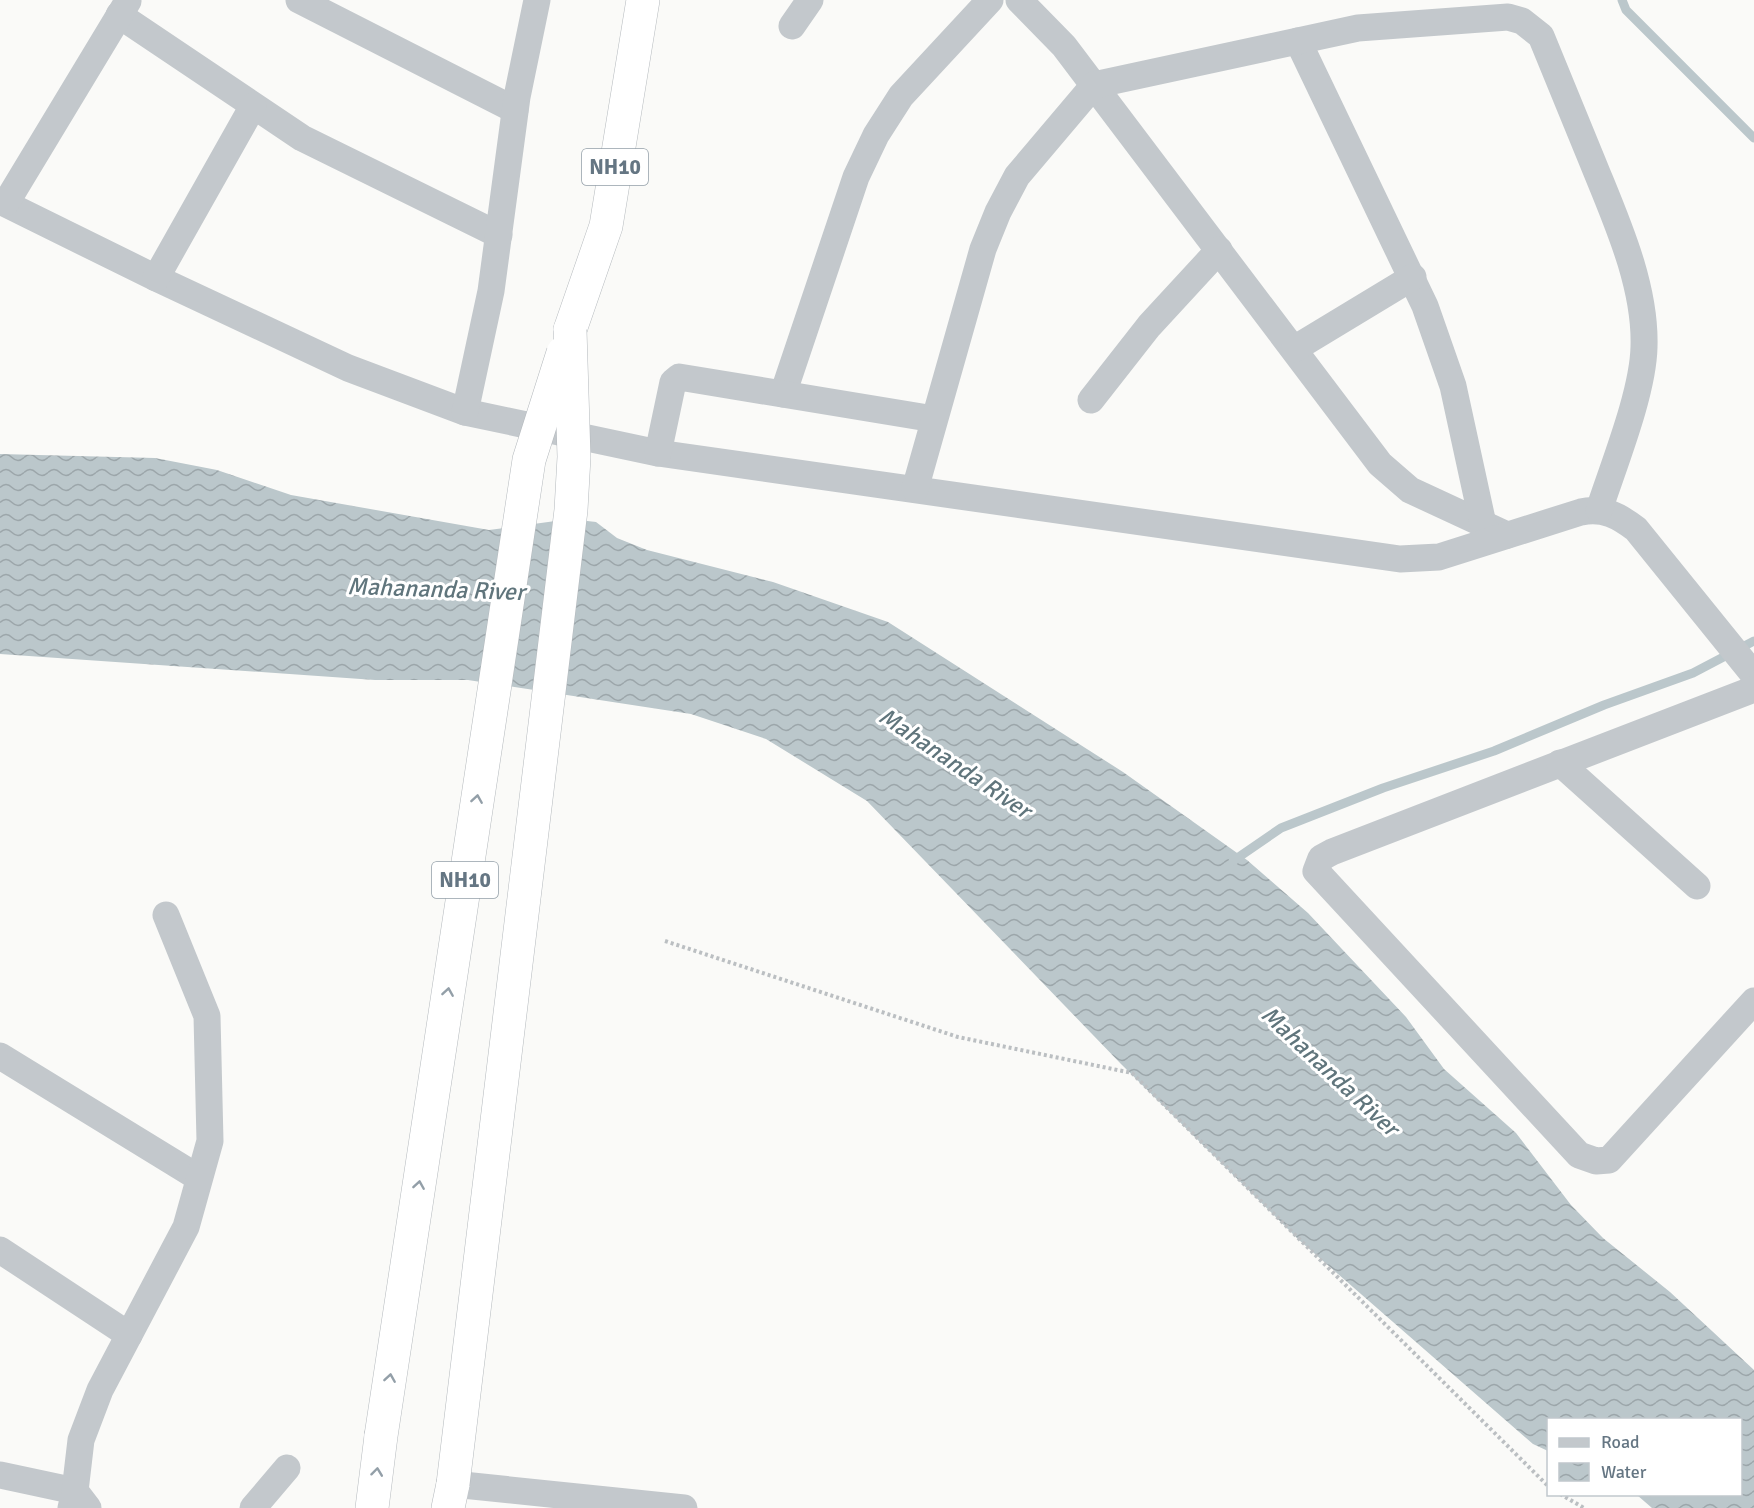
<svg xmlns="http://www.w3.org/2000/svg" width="1754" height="1508" font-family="Signika,sans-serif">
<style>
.water{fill:url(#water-waves)}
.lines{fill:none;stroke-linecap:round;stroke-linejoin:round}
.stream{stroke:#bbc7cb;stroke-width:9}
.trunk-casing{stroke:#b4b9bd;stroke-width:34}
.path{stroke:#bbbfc2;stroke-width:4;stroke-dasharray:3 3;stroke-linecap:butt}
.minor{stroke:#c3c8cc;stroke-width:27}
.trunk{stroke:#fff;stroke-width:33}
.trunk-bridge-casing{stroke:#b4b9bd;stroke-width:34;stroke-linecap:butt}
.trunk-bridge{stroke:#fff;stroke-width:33}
.oneway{stroke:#939fa8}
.labels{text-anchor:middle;stroke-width:6;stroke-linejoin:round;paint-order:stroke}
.shield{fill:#fff;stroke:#939fa8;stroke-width:1.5}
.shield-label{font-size:21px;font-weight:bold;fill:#657683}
.water-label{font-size:24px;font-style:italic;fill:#60757c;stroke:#fff}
</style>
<defs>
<pattern id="water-waves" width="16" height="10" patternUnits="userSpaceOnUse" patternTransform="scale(1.5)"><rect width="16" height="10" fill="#bbc7cb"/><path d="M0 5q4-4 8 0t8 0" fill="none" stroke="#9ca6aa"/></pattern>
</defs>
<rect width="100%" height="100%" fill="#fafaf8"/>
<polygon class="water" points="0,454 155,458 217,470 291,495 489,530 570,519 596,522 617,538 647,550 773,582 888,622 1123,772 1247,860 1308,913 1406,1017 1444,1069 1516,1133 1571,1205 1603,1238 1670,1292 1754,1370 1754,1508 1652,1508 1637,1495 1740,1494 1740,1420 1548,1420 1548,1451 1533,1444 1299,1240 1121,1064 867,801 766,739 691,714 468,680 375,680 0,654"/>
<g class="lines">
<g class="stream">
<polyline points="1622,0 1626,10 1754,138"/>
<polyline points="1233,861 1281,828 1383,788 1494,751 1604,705 1693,673 1754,641"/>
</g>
<defs>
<g id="trunk">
<polyline points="570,330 606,226 643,0"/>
<polyline points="372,1508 381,1436"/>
<polyline points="448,1508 453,1484"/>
</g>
</defs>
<use href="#trunk" class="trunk-casing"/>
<g class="path">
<polyline points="665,941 958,1037 1132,1073 1548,1486"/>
<polyline points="1560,1494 1584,1508"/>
</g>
<g class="minor">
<polyline points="299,0 515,110"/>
<polyline points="1019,0 1064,46 1380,464 1410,490 1507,535"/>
<polyline points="119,15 302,138 499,235"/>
<polyline points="792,26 810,0"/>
<polyline points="1298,41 1425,306 1453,386 1483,524"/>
<path d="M 0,201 L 156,278 L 348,368 L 465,412 L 658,453 L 1400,559 L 1439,557 L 1581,512 C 1603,507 1619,516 1636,529 L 1754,675"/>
<polyline points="6,203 128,1"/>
<polyline points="156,278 253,106"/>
<polyline points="1294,349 1413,277"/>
<polyline points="783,394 856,177 876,135 901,96 990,0"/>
<polyline points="1091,400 1149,326 1219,250"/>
<polyline points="465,412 491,291 517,97 537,0"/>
<polyline points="658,453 673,382 679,377 934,419"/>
<path d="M 915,489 L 983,249 L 998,212 L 1017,176 L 1094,85 L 1358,28 L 1508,17 L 1522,21 L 1541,36 C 1558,78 1576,121 1593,163 C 1616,220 1646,285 1644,347 C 1643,393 1614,464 1599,510"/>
<polyline points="1754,689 1332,852 1321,858 1316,871 1579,1155 1596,1161 1609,1160 1754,1001"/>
<polyline points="1560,763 1697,886"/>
<polyline points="0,1056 199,1178"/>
<polyline points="0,1250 129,1335"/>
<polyline points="0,1475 75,1491 71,1508"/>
<polyline points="453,1484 684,1508"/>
<polyline points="88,1508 75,1491 81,1440 100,1390 186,1227 210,1141 207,1016 166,915"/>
<polyline points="253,1508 287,1468"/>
</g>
<use href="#trunk" class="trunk"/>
<defs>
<g id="trunk-bridge">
<polyline points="381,1436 529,460 563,353"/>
<polyline points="453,1484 571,510 574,457 570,330"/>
</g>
</defs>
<use href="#trunk-bridge" class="trunk-bridge-casing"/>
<use href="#trunk-bridge" class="trunk-bridge"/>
</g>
<defs><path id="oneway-chevron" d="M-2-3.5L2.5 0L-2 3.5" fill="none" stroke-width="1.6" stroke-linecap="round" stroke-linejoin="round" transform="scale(1.5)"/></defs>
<g class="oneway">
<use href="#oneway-chevron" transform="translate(477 799) rotate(-81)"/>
<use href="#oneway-chevron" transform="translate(448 992) rotate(-81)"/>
<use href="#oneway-chevron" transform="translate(419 1185) rotate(-81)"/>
<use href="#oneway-chevron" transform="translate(390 1378) rotate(-81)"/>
<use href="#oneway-chevron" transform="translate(377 1472) rotate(-83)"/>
</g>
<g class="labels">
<g class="shield">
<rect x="582" y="149" width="66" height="36" rx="4.5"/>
<rect x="432" y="862" width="66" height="36" rx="4.5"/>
</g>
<g class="shield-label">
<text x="615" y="174">NH10</text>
<text x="465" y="887">NH10</text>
</g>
<g class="water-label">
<text transform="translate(436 589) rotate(2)" y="8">Mahananda River</text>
<text transform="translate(955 763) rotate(34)" y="8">Mahananda River</text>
<text transform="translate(1330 1071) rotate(43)" y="8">Mahananda River</text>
</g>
</g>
<rect x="1547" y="1418" width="195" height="78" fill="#ffffff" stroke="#c1c8cd" stroke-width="1.5"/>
<rect x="1559" y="1438" width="30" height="9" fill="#c3c8cc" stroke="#c1c8cd" stroke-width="1.5"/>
<text x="1601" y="1448" font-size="18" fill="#657683">Road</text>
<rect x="1559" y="1463" width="30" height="18" fill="url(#water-waves)" stroke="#c1c8cd" stroke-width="1.5"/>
<text x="1601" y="1478" font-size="18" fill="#657683">Water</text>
</svg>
